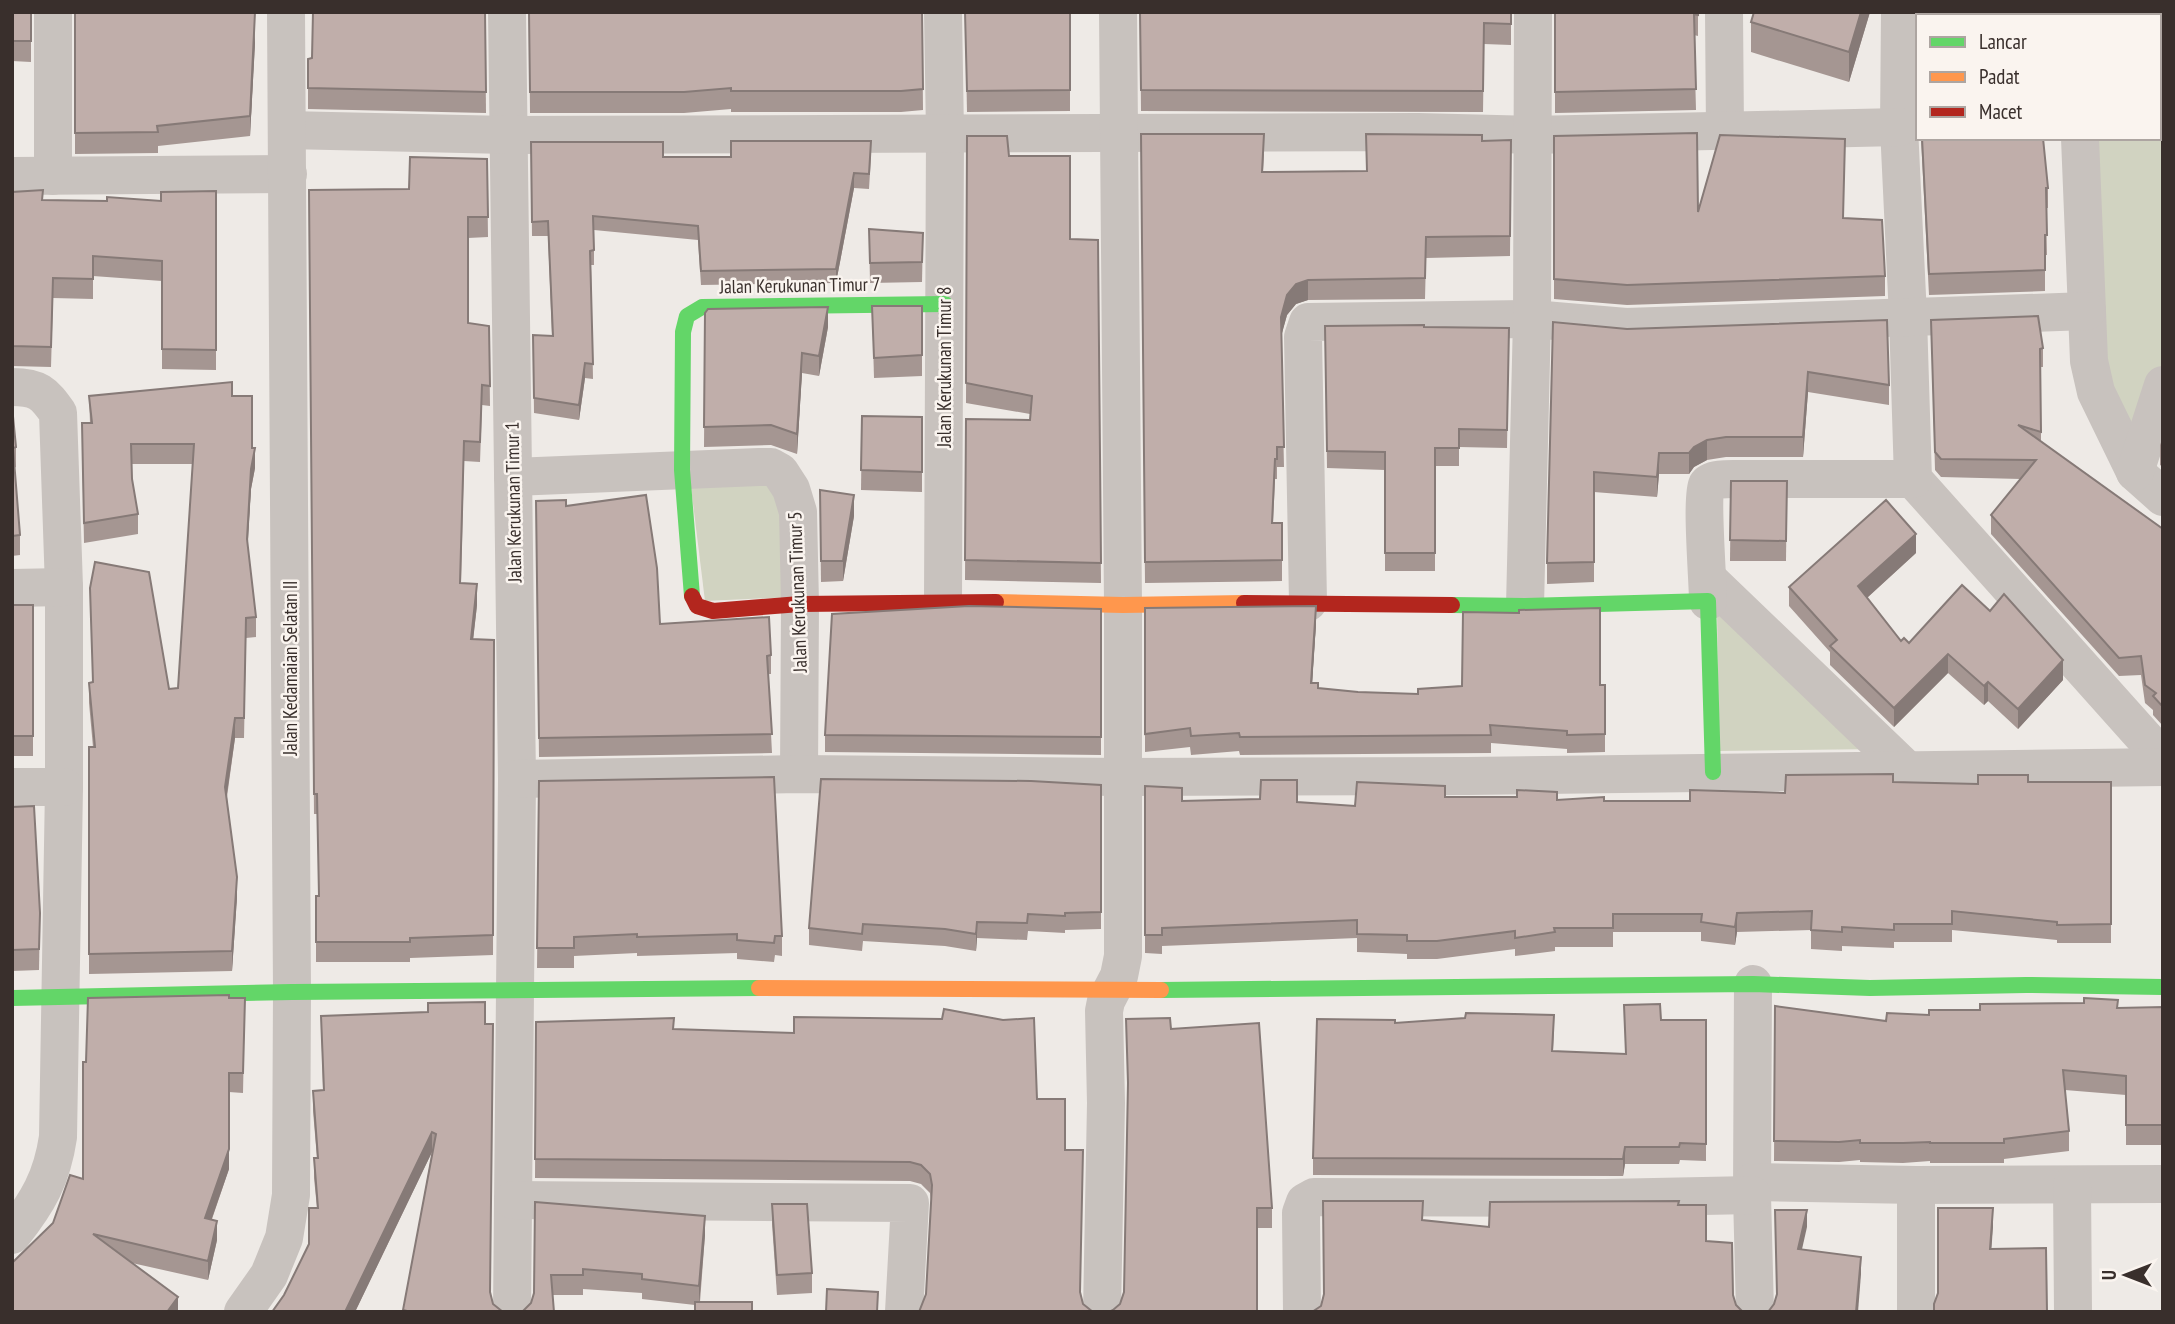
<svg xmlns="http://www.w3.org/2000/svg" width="2175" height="1324" font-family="'PT Sans Narrow',sans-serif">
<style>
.green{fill:#d1d3c1}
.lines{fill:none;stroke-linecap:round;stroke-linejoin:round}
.street{stroke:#c8c2be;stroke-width:38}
.fast{stroke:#63d668;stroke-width:16}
.slow{stroke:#ff974d;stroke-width:16}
.jam{stroke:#b3261e;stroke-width:16}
.wall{fill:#a59692}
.shaded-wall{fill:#867a77}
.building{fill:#c0aeaa;stroke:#867a77;stroke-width:2}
.labels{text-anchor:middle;stroke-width:5;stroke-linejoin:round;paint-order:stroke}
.street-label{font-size:19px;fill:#392f2c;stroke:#faf4ef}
</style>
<rect width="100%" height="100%" fill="#eeeae6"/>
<g class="green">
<polygon points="2159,49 2163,50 2163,365 2136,446 2104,372 2094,138 2159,138"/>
<polygon points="772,476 787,496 793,597 705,601 690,479"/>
<polygon points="1717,611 1878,749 1719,751"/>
</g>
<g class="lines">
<g class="street">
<polyline points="507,12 517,779 512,1312"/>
<polyline points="943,12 945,134 943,601"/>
<polyline points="1724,12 1725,131"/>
<polyline points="1900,12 1899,127 1908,317 1913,479 2150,744 2163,766"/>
<polyline points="2089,12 2099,16"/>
<polyline points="2159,37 2163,38"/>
<polyline points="287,130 507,135 1418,132 1531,135 1899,127"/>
<polyline points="2080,138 2089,361 2096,392 2135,472 2163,497"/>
<polyline points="12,176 288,174"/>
<polyline points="53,176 53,12"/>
<path d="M 12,387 C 38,387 44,393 58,413 L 64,587 L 64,787 L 58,1137 C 52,1178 38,1202 12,1235"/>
<polyline points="2135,472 2163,385"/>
<polyline points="513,477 759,467 771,467 780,472 791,489 798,512 800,604 799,774"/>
<polyline points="1708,579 1907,770"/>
<polyline points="12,588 64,587"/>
<path d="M 1708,601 C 1708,583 1701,497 1707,485 C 1711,478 1731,479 1738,479 L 1913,479"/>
<polyline points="1308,602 1303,337 1308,322 1532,319 1626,327 2087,311"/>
<polyline points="1525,606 1532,319 1533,12"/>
<polyline points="517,779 799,774 1122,777 1467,776 2163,767"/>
<polyline points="12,787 64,787"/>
<polyline points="1753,984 1752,1195 1755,1312"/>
<polyline points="1753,1182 1916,1185 2163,1184"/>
<polyline points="1916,1185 1916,1312"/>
<polyline points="2072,1185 2073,1312"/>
<polyline points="513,1200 910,1203 904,1312"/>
<polyline points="243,1312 269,1275 284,1238 291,1195 292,992 286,12"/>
<polyline points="1102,1312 1106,1103 1104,1011 1106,1001 1119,976 1123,956 1123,605 1118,12"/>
<polyline points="1302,1312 1301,1213 1305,1202 1314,1197 1605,1198 1752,1195"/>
</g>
<g class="fast">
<polyline points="692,596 682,470 683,332 687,316 702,307 945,304"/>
<polyline points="1452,605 1525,606 1708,601 1713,772"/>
<polyline points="1161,990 1753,984 1870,988 2026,985 2163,987"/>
<polyline points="12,998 292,992 759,988"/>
</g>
<g class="slow">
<polyline points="996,602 1123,605 1244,603"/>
<polyline points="759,988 1161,990"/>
</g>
<g class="jam">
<polyline points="692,596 697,606 713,611 800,604 996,602"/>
<polyline points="1244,603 1452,605"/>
</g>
</g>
<g class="wall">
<polygon points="12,12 31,12 31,62 12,61"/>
<polygon points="75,12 255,43 250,136 158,146 158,153 75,154"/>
<polygon points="485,12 486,113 308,109 308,59"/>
<polygon points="529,12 922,12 923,110 901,112 731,112 731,109 684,113 530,113"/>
<polygon points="965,12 1070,12 1070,111 967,112"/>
<polygon points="1140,12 1511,12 1511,45 1484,44 1483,112 1141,111"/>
<polygon points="1555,12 1698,12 1698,36 1694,35 1696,110 1555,113"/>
<polygon points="1754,12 1870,12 1849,82 1751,52 1751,22"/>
<polygon points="2138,12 2163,12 2163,16 2144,16 2144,14"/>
<polygon points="1141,134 1264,154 1263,172 1366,171 1366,134 1482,141 1511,140 1510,256 1426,258 1425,299 1308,300 1296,304 1287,315 1281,336 1284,467 1277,467 1277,479 1275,479 1273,523 1282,523 1282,581 1145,583"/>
<polygon points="967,136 1009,156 1070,239 1098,240 1101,583 965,580 966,419 1030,420 1030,414 966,403"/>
<polygon points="1554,136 1698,212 1844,218 1885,276 1885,296 1627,305 1554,299"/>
<polygon points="1921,138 2043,138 2048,188 2048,208 2046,208 2047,255 2045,255 2045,291 1929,295"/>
<polygon points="531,142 663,157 871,156 869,189 854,188 836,283 701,285 698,240 594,230 594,265 591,265 593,379 585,378 579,420 534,413 533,335 552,336 548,236 532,236"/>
<polygon points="487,159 488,237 468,238 468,323 489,326 490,406 482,405 480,462 464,461 461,583 477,605 473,639 494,640 493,955 410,958 410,962 316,962 316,896 319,896 317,814 314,814 309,190 409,189"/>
<polygon points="216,191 216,370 162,369 162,281 93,276 93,299 53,298 51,367 12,366 12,192 43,200 107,201 161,201"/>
<polygon points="869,229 923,233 922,282 870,283"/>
<polygon points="872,306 922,306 922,376 874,378"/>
<polygon points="705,313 828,327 819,376 802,373 797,454 771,445 704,447"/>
<polygon points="1931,320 2043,348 2043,367 2041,367 2041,442 2163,529 2163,726 2153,715 2153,710 2145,703 2141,675 2119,676 1991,534 1991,515 2021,479 1941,477 1935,470"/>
<polygon points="1325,326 1509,328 1507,448 1459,447 1459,466 1435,466 1435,571 1385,571 1385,470 1327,468"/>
<polygon points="1627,329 1889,385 1889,405 1808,392 1803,457 1726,457 1707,460 1694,467 1689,474 1659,474 1657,497 1594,492 1594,582 1547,584 1547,563"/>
<polygon points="89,396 232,396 252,448 255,468 251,489 247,547 256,617 256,637 246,638 244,738 235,738 227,797 237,897 232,971 89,974 89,747 93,747 89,703 89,683 93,682 90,588 169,689 178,688 193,464 132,464 132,479 138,514 138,534 84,543 82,443 90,423"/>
<polygon points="12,406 16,447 16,467 14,468 20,535 20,555 12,556"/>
<polygon points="862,416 922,417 922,492 861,490"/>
<polygon points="2163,437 2163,467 2160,465 2160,445"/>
<polygon points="1731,481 1787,481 1786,561 1730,561"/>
<polygon points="536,501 566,506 660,624 771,655 771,674 768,674 772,753 539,757"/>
<polygon points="820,510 854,516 843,581 821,582"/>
<polygon points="1916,553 1867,598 1901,641 2063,680 2018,729 1988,701 1984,705 1948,673 1894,727 1830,665 1830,652 1789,606 1789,587"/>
<rect x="12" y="605" width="21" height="151"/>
<polygon points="1145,608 1316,624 1312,683 1318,688 1358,692 1418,694 1605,685 1605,752 1567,753 1567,749 1491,743 1491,753 1240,755 1239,751 1191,755 1190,747 1145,752"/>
<polygon points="1101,609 1101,755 825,752 825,735"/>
<polygon points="539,781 782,936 782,956 775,955 774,962 737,959 737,953 637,956 637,953 574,956 574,968 537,968"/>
<polygon points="1893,782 1978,784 2028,782 2111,782 2111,943 2057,943 2057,940 1952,930 1952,942 1894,942 1894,948 1842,946 1842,951 1811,949 1811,930 1737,932 1735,945 1701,941 1701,932 1613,932 1613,947 1555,947 1555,951 1515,956 1515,949 1437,959 1407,959 1407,954 1357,952 1357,938 1162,946 1162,954 1145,953 1145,786 1182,801 1260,799 1355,806 1445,797 1604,801 1690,801"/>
<polygon points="1101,785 1101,929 1065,930 1065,933 1028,931 1027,940 977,938 976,951 945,946 863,941 862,951 809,945 809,928"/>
<polygon points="12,807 40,913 39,970 12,971"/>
<polygon points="229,998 245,998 243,1093 229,1092 229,1169 212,1219 217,1240 208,1280 132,1263 178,1312 13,1263 53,1223 83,1179 86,1062"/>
<polygon points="1775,1006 1886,1021 1929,1015 1980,1010 2163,1007 2163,1145 2126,1145 2126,1095 2065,1090 2069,1131 2069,1151 2004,1159 2004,1163 1930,1163 1930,1161 1903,1163 1860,1162 1860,1160 1839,1162 1774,1161"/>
<polygon points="428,1012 490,1293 493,1304 503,1312 403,1312 432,1152 355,1312 272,1312 284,1295 309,1244 317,1208 314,1178 314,1158 317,1158 313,1111 313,1091 323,1090 321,1016"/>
<polygon points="942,1019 926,1294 931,1200 930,1193 921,1184 910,1181 535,1178 536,1022 674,1029 794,1033"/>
<polygon points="1661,1020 1706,1020 1706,1161 1680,1160 1679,1164 1625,1164 1623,1176 1313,1175 1313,1158 1395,1023 1554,1032 1553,1051 1625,1054"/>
<polygon points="1171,1029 1272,1208 1272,1228 1257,1228 1113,1310 1120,1304 1124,1292"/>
<polygon points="535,1202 705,1235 700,1302 695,1305 642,1299 642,1293 583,1289 583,1295 552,1295 531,1303 534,1293"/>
<polygon points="772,1204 812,1273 812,1293 777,1295 772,1224"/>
</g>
<g class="shaded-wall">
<polygon points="1861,12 1870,12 1849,82 1849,52"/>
<rect x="2144" y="12" width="10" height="4"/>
<polygon points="255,23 255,43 250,136 250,116"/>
<polygon points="854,173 854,188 836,283 836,269"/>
<polygon points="1308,280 1308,300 1296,304 1287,315 1281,337 1281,317 1287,295 1296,284"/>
<polygon points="828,307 828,327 819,376 819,356"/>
<polygon points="802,353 802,373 797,454 797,434"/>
<polygon points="585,363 585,378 579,420 579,405"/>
<polygon points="1808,372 1808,392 1803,457 1803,437"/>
<polygon points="1707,440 1707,460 1694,467 1689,474 1689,453 1694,447"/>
<polygon points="255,448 255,468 251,489 247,559 247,539 251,469"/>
<polygon points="1659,453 1659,474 1657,497 1657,477"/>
<polygon points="854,495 854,516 843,581 843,561"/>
<polygon points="1916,534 1916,553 1858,606 1858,586"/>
<polygon points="477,584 477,605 471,659 471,639"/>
<polygon points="1316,606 1316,624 1311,701 1311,683"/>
<polygon points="1948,654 1948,673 1894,727 1894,708"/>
<polygon points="2063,660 2063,680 2018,729 2018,709"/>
<polygon points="1988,682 1988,701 1984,705 1984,686"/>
<polygon points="235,718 235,738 225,807 225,787"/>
<polygon points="237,877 237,897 232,971 232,951"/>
<polygon points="1737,913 1737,932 1735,945 1735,927"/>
<polygon points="977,922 977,938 976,951 976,934"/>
<polygon points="432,1132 432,1152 355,1312 345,1312"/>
<polygon points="1625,1147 1625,1164 1623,1176 1623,1159"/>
<polygon points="229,1149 229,1169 205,1238 205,1218"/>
<polygon points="1993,1208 1993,1227 1990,1268 1990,1249"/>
<polygon points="1807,1210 1807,1227 1798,1267 1798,1249"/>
<polygon points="705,1216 705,1235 699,1305 699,1286"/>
<polygon points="217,1221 217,1240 208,1280 208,1261"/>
<polygon points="1861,1257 1861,1274 1858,1312 1856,1312"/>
<polygon points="178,1297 178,1312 167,1312"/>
</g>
<g class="building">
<rect x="12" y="12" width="19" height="29"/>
<polygon points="75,12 255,12 250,116 157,126 158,132 75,133"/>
<polygon points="313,12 485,12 486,92 308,88 308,59 312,58"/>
<polygon points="529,12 922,12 923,89 901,91 731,91 731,88 684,92 530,92"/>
<polygon points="965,12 1070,12 1070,90 967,91"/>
<polygon points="1140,12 1511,12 1511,24 1484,23 1483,91 1141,90"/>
<polygon points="1555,12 1698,12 1698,15 1694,14 1696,89 1555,92"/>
<polygon points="1754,12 1861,12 1849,52 1751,22"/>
<polygon points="1922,12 2039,12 2038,16 1922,16"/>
<polygon points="1697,133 1698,212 1720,135 1845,139 1843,218 1882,220 1885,276 1627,285 1554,279 1554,136"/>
<polygon points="1141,134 1264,134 1262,172 1367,171 1366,134 1482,135 1482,141 1511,140 1510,236 1426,237 1425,278 1308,280 1296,284 1287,295 1281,317 1284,447 1277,447 1277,459 1275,459 1272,523 1282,523 1282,560 1145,562"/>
<polygon points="967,136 1007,136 1009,156 1070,156 1070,239 1098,240 1101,563 965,560 966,419 1030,420 1032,396 966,383"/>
<polygon points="1922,138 2043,138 2048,188 2046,188 2047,235 2045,235 2045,270 1929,274"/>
<polygon points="731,141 871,141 869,174 854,173 836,269 701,271 698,226 593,216 594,250 590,251 593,364 585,363 579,405 534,398 533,335 553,336 548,221 532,222 531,142 663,142 663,157 731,157"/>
<polygon points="410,157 487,159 488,217 468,217 468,323 489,326 490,386 482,385 480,442 464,441 460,583 477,584 471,639 494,640 493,935 410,938 410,942 316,942 316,896 319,896 317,794 314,794 309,190 409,189"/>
<polygon points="43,190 42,200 107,201 107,197 161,201 161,192 216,191 216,350 162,349 162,261 93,256 93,279 53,278 51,347 12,346 12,192"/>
<polygon points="869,229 923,233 922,262 870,263"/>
<polygon points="872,306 922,306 922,355 874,358"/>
<polygon points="828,307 819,356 802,353 797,434 771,425 704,427 705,313 708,309"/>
<polygon points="2038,316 2043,348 2040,349 2041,432 2018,425 2163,529 2163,707 2153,696 2156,693 2145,685 2141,656 2119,658 1991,515 2036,460 1941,459 1935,452 1931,320"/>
<polygon points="1887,320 1889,385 1808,372 1803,437 1726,437 1707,440 1694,447 1689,453 1659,453 1657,477 1594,472 1594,562 1547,563 1553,322 1627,329"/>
<polygon points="1424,325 1424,327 1509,328 1507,430 1459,429 1459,448 1435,448 1435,553 1385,553 1385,452 1327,451 1325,326"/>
<polygon points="232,382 232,396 252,396 252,448 255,448 251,469 247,539 256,617 246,618 244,718 235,718 225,787 237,877 232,951 89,954 89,747 95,747 89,683 93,682 90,588 95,562 149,572 169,689 178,688 194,444 131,444 132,479 138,514 84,523 82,423 92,423 89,396"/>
<polygon points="12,406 16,447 13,448 20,535 12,536"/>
<polygon points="862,416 922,417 922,472 861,470"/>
<polygon points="1731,481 1787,481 1786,541 1730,540"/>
<polygon points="820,490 854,495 843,561 821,561"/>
<polygon points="646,495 657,568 660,624 769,617 771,655 767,656 772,734 539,738 536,501 566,500 566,506"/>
<polygon points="1886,500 1916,534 1858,586 1901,641 1904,638 1909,643 1962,585 1990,611 2004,594 2063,660 2018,709 1988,682 1984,686 1948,654 1894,708 1830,646 1837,640 1789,587"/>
<rect x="12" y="605" width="21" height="131"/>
<polygon points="969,606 1101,609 1101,737 825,735 832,614"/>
<polygon points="1316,606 1311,683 1318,683 1318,688 1358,692 1418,694 1418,689 1462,686 1463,612 1519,613 1519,610 1600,608 1600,685 1605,685 1605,734 1567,735 1567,731 1490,725 1491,735 1240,737 1239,733 1191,736 1190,728 1145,734 1145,608"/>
<polygon points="1893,774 1893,782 1978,784 1978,775 2028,775 2028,782 2111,782 2111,924 2057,925 2057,922 1952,911 1952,924 1894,924 1894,930 1842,927 1842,932 1811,930 1812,911 1737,913 1735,927 1701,922 1702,914 1613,914 1613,928 1554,928 1555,932 1515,938 1515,931 1437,941 1407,941 1407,935 1357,934 1357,920 1162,928 1162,935 1145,935 1145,786 1182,788 1182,801 1260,799 1261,780 1297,780 1297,802 1355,806 1357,782 1445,786 1445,797 1517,797 1517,790 1557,792 1557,800 1604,797 1604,801 1690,801 1690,790 1785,793 1786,775"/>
<polygon points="774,777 782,936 775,936 774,943 737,940 737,934 637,937 637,934 574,937 574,948 537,948 539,781"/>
<polygon points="821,779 1031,781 1101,785 1101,912 1065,913 1065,916 1028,914 1027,923 977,922 976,934 945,929 863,924 862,934 809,928"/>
<polygon points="34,806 40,913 39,949 12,950 12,807"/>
<polygon points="229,995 229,998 245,998 243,1073 229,1073 229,1149 205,1218 217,1221 208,1261 93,1234 178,1297 167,1312 12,1312 12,1263 53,1223 70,1175 83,1179 83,1062 86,1062 88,998"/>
<polygon points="2084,998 2118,1000 2117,1008 2163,1007 2163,1125 2126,1125 2126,1076 2063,1070 2069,1131 2004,1139 2004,1143 1930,1143 1930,1142 1903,1143 1860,1143 1860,1140 1839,1142 1774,1141 1775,1006 1886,1021 1887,1013 1929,1015 1929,1010 1980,1010 1980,1004 2084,1003"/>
<polygon points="485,1002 485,1024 493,1024 490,1292 493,1304 503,1312 411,1312 403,1310 436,1134 432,1132 345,1312 272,1312 284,1295 309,1244 309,1208 318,1208 314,1158 318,1158 313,1091 324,1090 321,1016 428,1012 428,1003"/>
<polygon points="1660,1004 1661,1020 1706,1020 1706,1144 1680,1143 1679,1147 1625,1147 1623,1159 1313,1158 1317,1019 1395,1020 1395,1023 1465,1018 1466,1013 1554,1015 1552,1051 1626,1054 1624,1005"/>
<polygon points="944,1009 1003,1020 1034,1018 1037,1099 1065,1099 1065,1150 1083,1150 1080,1292 1083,1304 1093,1312 919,1312 926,1294 932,1185 930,1174 921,1165 910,1162 535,1159 536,1022 674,1018 673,1029 794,1033 794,1017 942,1019"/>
<polygon points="1170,1018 1171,1029 1259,1023 1272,1208 1257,1208 1257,1312 1109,1312 1113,1310 1120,1304 1124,1292 1128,1083 1126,1019"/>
<polygon points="1323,1201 1423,1201 1422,1220 1489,1227 1490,1202 1679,1201 1678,1205 1706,1205 1706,1241 1732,1243 1733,1295 1736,1305 1743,1312 1312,1312 1321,1306 1324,1294"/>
<polygon points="535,1202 705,1216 699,1286 642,1279 642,1274 583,1269 583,1275 551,1275 554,1312 522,1312 531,1303 534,1293"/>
<polygon points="772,1204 807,1204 812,1273 777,1275"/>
<polygon points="1938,1208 1993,1208 1990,1249 2046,1248 2047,1312 1934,1312 1934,1304 1938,1293"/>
<polygon points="1775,1210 1807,1210 1798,1249 1861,1257 1856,1312 1768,1312 1774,1304 1777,1294"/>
<polygon points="827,1289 878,1292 877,1312 826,1312"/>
<rect x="695" y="1302" width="57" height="10"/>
</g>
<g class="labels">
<g class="street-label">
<text transform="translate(800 285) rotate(-1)" y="7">Jalan Kerukunan Timur 7</text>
<text transform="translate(944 367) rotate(-90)" y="7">Jalan Kerukunan Timur 8</text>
<text transform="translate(513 502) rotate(-91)" y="7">Jalan Kerukunan Timur 1</text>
<text transform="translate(797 592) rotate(-92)" y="7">Jalan Kerukunan Timur 5</text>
<text transform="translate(290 668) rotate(-90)" y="7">Jalan Kedamaian Selatan II</text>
</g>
</g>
<rect width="2175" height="1324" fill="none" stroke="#392f2c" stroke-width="28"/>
<rect x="1916" y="14" width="245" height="126" fill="#faf4ef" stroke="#ada5a1" stroke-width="2"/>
<rect x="1930" y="37" width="35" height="10" fill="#63d668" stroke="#ada5a1" stroke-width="2"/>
<text x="1979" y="49" font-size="21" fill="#392f2c">Lancar</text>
<rect x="1930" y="72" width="35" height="10" fill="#ff974d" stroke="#ada5a1" stroke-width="2"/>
<text x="1979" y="84" font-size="21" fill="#392f2c">Padat</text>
<rect x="1930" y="107" width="35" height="10" fill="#b3261e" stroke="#ada5a1" stroke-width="2"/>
<text x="1979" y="119" font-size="21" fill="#392f2c">Macet</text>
<g transform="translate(2126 1275) rotate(270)" stroke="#faf4ef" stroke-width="5" paint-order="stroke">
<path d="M0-5L12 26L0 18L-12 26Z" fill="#392f2c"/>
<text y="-10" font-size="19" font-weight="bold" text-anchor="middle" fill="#392f2c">U</text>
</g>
</svg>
